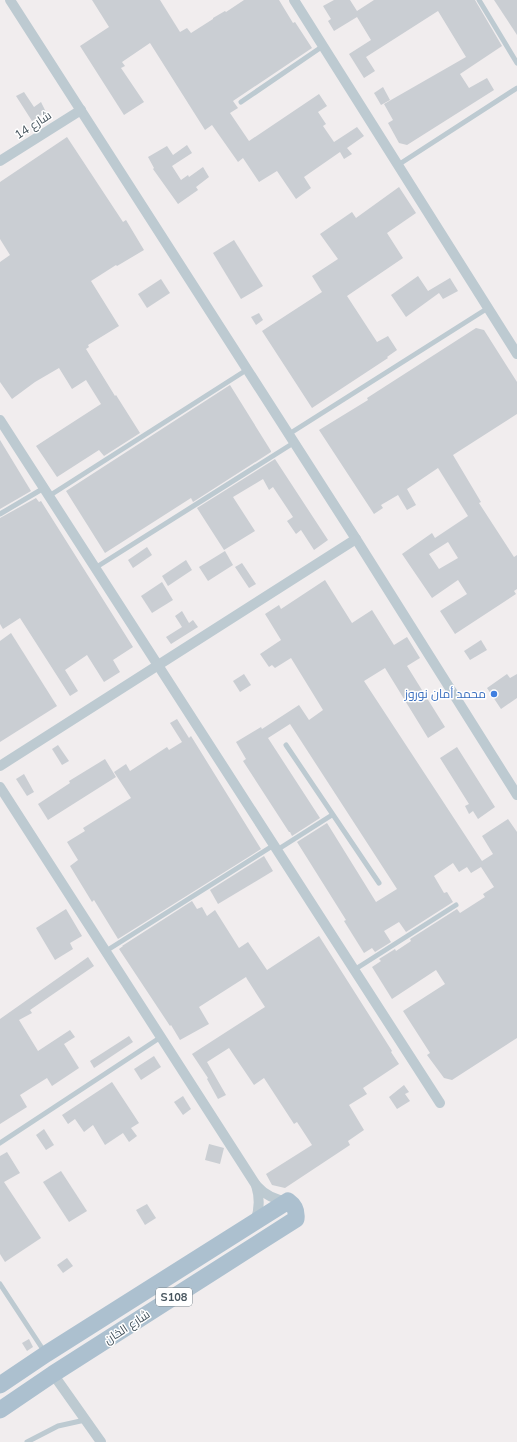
<svg xmlns="http://www.w3.org/2000/svg" width="517" height="1442" font-family="Mulish,Cairo,sans-serif">
<style>
.building{fill:#caced3;fill-rule:evenodd}
.lines{fill:none;stroke-linecap:round;stroke-linejoin:round}
.lane{stroke:#bdcad1;stroke-width:5}
.street{stroke:#bdcad1;stroke-width:10}
.primary{stroke:#acc0cf;stroke-width:17}
.shop-dot{fill:#3f7fe0;stroke:#fff;stroke-width:1.5}
.labels{text-anchor:middle;stroke-width:3;stroke-linejoin:round;paint-order:stroke}
.shield{fill:#fff;stroke:#7d878d;stroke-width:1}
.shield-label{font-size:11px;font-weight:bold;fill:#45535c}
.street-label{font-size:12px;fill:#45535c;stroke:#fff}
.shop-label{font-size:12px;fill:#366cbe;stroke:#fff;text-anchor:end}
</style>
<rect width="100%" height="100%" fill="#f1edee"/>
<g class="building">
<polygon points="92,0 160,0 180,32 187,28 191,33 213,19 213,18 225,11 226,12 244,0 279,0 293,23 295,22 312,48 233,101 238,108 230,113 249,141 319,94 327,106 318,112 326,124 323,126 334,142 357,127 364,136 347,148 352,154 344,159 340,152 304,177 311,188 296,199 277,171 259,182 243,158 238,162 212,125 205,130 150,43 122,62 125,66 121,68 144,102 124,115 80,46 109,27"/>
<polygon points="334,0 350,0 357,11 374,0 475,0 502,46 460,74 469,88 487,78 494,90 407,145 399,143 388,123 393,120 384,104 466,57 438,11 366,57 375,71 364,78 349,54 371,40 357,17 334,31 328,21 331,19 323,6"/>
<polygon points="494,0 517,0 517,35"/>
<polygon points="383,87 390,100 381,105 374,93"/>
<polygon points="24,92 34,107 41,102 46,112 32,121 16,96"/>
<polygon points="67,137 123,222 126,220 144,250 117,266 116,265 91,281 119,326 88,345 89,347 86,349 115,396 116,395 140,433 104,456 99,450 57,477 36,446 101,404 86,380 72,389 59,368 35,382 12,399 0,382 0,262 10,255 0,239 0,182"/>
<polygon points="187,145 192,153 172,166 181,180 188,175 189,177 203,167 209,177 196,187 198,190 178,204 153,169 154,168 148,157 167,146 173,155"/>
<polygon points="399,187 416,213 387,233 403,258 347,296 377,342 388,336 397,350 387,357 388,358 312,408 262,331 322,292 312,276 338,259 320,234 352,212 356,218"/>
<polygon points="234,240 263,286 241,299 213,253"/>
<polygon points="418,276 428,291 450,278 458,291 443,299 439,293 406,317 391,295"/>
<polygon points="161,279 170,293 147,308 138,294"/>
<polygon points="259,313 263,320 256,325 251,317"/>
<path d="M 476,328 L 484,330 L 517,382 L 517,414 L 453,455 L 481,502 L 479,503 L 514,557 L 517,555 L 517,589 L 514,591 L 516,594 L 455,634 L 440,611 L 467,594 L 458,580 L 432,598 L 402,554 L 432,533 L 435,538 L 468,516 L 438,468 L 407,489 L 416,505 L 407,510 L 398,495 L 381,505 L 383,508 L 374,514 L 319,430 L 368,400 L 367,398 ZM 448,542 L 458,558 L 439,569 L 429,554 Z"/>
<polygon points="230,385 271,451 271,452 193,502 191,498 105,553 66,491"/>
<polygon points="0,440 31,491 0,509"/>
<polygon points="275,459 328,540 314,550 301,530 296,534 287,521 293,517 273,487 269,490 263,479 233,497 255,531 224,550 197,508"/>
<polygon points="36,498 39,502 41,501 133,647 113,660 120,672 104,682 87,655 65,670 78,691 70,696 20,618 3,629 0,624 0,518"/>
<polygon points="147,547 152,555 133,568 128,560"/>
<polygon points="225,551 233,565 208,581 199,567"/>
<polygon points="186,560 192,570 168,586 162,576"/>
<polygon points="242,563 256,584 249,588 235,567"/>
<polygon points="325,580 352,623 372,610 394,645 407,637 420,658 407,666 445,727 428,738 385,668 364,681 482,861 493,854 482,836 508,819 517,832 517,1038 452,1080 444,1078 427,1055 430,1053 403,1011 445,984 436,970 392,999 372,967 381,961 379,959 395,949 396,951 411,941 410,939 457,909 460,913 485,897 483,894 494,887 481,867 471,873 467,867 459,872 453,863 434,876 444,893 447,892 453,902 406,932 399,922 384,931 391,942 375,952 372,948 364,953 344,921 346,920 297,842 327,823 376,902 397,889 290,724 268,738 320,818 292,836 290,832 289,832 243,761 246,759 236,742 261,727 262,729 299,705 309,720 323,710 291,658 275,668 272,665 269,667 260,654 281,640 265,614 279,605 281,609"/>
<polygon points="162,582 173,600 152,613 141,596"/>
<polygon points="182,611 189,623 193,620 198,627 171,644 166,637 182,627 175,616"/>
<polygon points="11,633 57,706 0,742 0,641"/>
<polygon points="481,640 487,650 470,660 464,651"/>
<polygon points="244,674 251,685 240,692 233,681"/>
<polygon points="507,674 510,678 517,674 517,698 501,709 487,688"/>
<polygon points="177,719 189,738 191,736 261,849 118,939 94,900 92,902 70,866 78,860 67,842 85,831 83,828 131,798 114,772 126,764 130,771 167,747 169,750 182,742 170,723"/>
<polygon points="58,745 69,761 62,765 52,749"/>
<polygon points="457,747 495,807 478,819 473,811 469,814 465,806 469,804 440,758"/>
<polygon points="105,759 116,777 48,820 38,804 70,783 69,781"/>
<polygon points="24,774 34,792 27,796 16,779"/>
<polygon points="264,856 273,871 218,904 210,890"/>
<polygon points="192,901 197,909 202,907 207,916 215,910 239,948 248,942 267,970 319,936 392,1051 391,1052 399,1064 363,1088 367,1094 349,1105 364,1130 348,1141 350,1145 285,1188 272,1185 266,1174 312,1145 297,1122 294,1124 264,1078 254,1085 229,1048 207,1062 226,1095 218,1099 207,1079 208,1078 192,1054 265,1007 247,979 246,977 199,1007 209,1024 180,1040 171,1025 170,1026 119,949 123,946 122,946"/>
<polygon points="66,909 82,936 70,943 73,949 55,960 36,928"/>
<polygon points="88,957 94,966 30,1010 32,1013 19,1020 38,1051 70,1030 75,1037 64,1044 79,1068 52,1086 47,1078 20,1095 27,1107 0,1124 0,1019"/>
<polygon points="129,1036 133,1042 94,1068 90,1061"/>
<polygon points="154,1056 161,1067 141,1080 134,1069"/>
<polygon points="112,1082 139,1123 131,1128 137,1136 129,1142 123,1133 105,1145 93,1125 84,1132 75,1119 68,1124 62,1115"/>
<polygon points="404,1085 409,1092 405,1094 410,1101 397,1109 389,1097"/>
<polygon points="183,1096 191,1109 183,1115 174,1102"/>
<polygon points="44,1129 54,1145 46,1150 36,1135"/>
<polygon points="209,1144 224,1148 220,1164 205,1160"/>
<polygon points="7,1152 20,1173 4,1182 41,1238 5,1262 0,1254 0,1156"/>
<polygon points="61,1171 87,1211 69,1222 43,1182"/>
<polygon points="147,1204 156,1218 145,1225 136,1210"/>
<polygon points="67,1258 73,1266 63,1273 57,1265"/>
<polygon points="29,1339 33,1347 27,1351 22,1343"/>
</g>
<g class="lines">
<g class="lane">
<polyline points="479,0 517,63"/>
<polyline points="241,102 323,46"/>
<polyline points="398,165 517,88"/>
<polyline points="289,434 488,308"/>
<polyline points="49,496 248,369"/>
<polyline points="0,514 44,488"/>
<polyline points="95,568 295,442"/>
<polyline points="286,745 379,883"/>
<polyline points="277,850 332,815"/>
<polyline points="106,951 274,845"/>
<polyline points="354,970 456,905"/>
<polyline points="0,1143 161,1037"/>
<polyline points="0,1284 44,1351"/>
<polyline points="27,1442 58,1426 85,1420"/>
</g>
<g class="street">
<polyline points="10,0 356,539 517,795"/>
<polyline points="294,0 517,354"/>
<polyline points="0,161 81,110"/>
<polyline points="0,420 440,1103"/>
<polyline points="0,766 356,539"/>
<path d="M 0,787 L 256,1185 C 265,1195 275,1200 287,1201"/>
<path d="M 255,1222 C 260,1209 260,1198 256,1185"/>
<polyline points="53,1374 101,1442"/>
</g>
<path class="primary" d="M 0,1385 L 46,1354 L 288,1201 C 295,1206 297,1211 296,1219 L 53,1374 L 0,1410"/>
</g>
<circle class="shop-dot" cx="494" cy="694" r="4"/>
<g class="labels">
<rect class="shield" x="156" y="1288" width="36" height="18" rx="3"/>
<g class="shield-label">
<text x="174" y="1301">S108</text>
</g>
<g class="street-label">
<text transform="translate(33 125) rotate(-33)" y="4">شارع 14</text>
<text transform="translate(127 1327) rotate(-33)" y="4">شارع الخان</text>
</g>
<g class="shop-label">
<text x="486" y="698">محمد أمان نوروز</text>
</g>
</g>
</svg>
